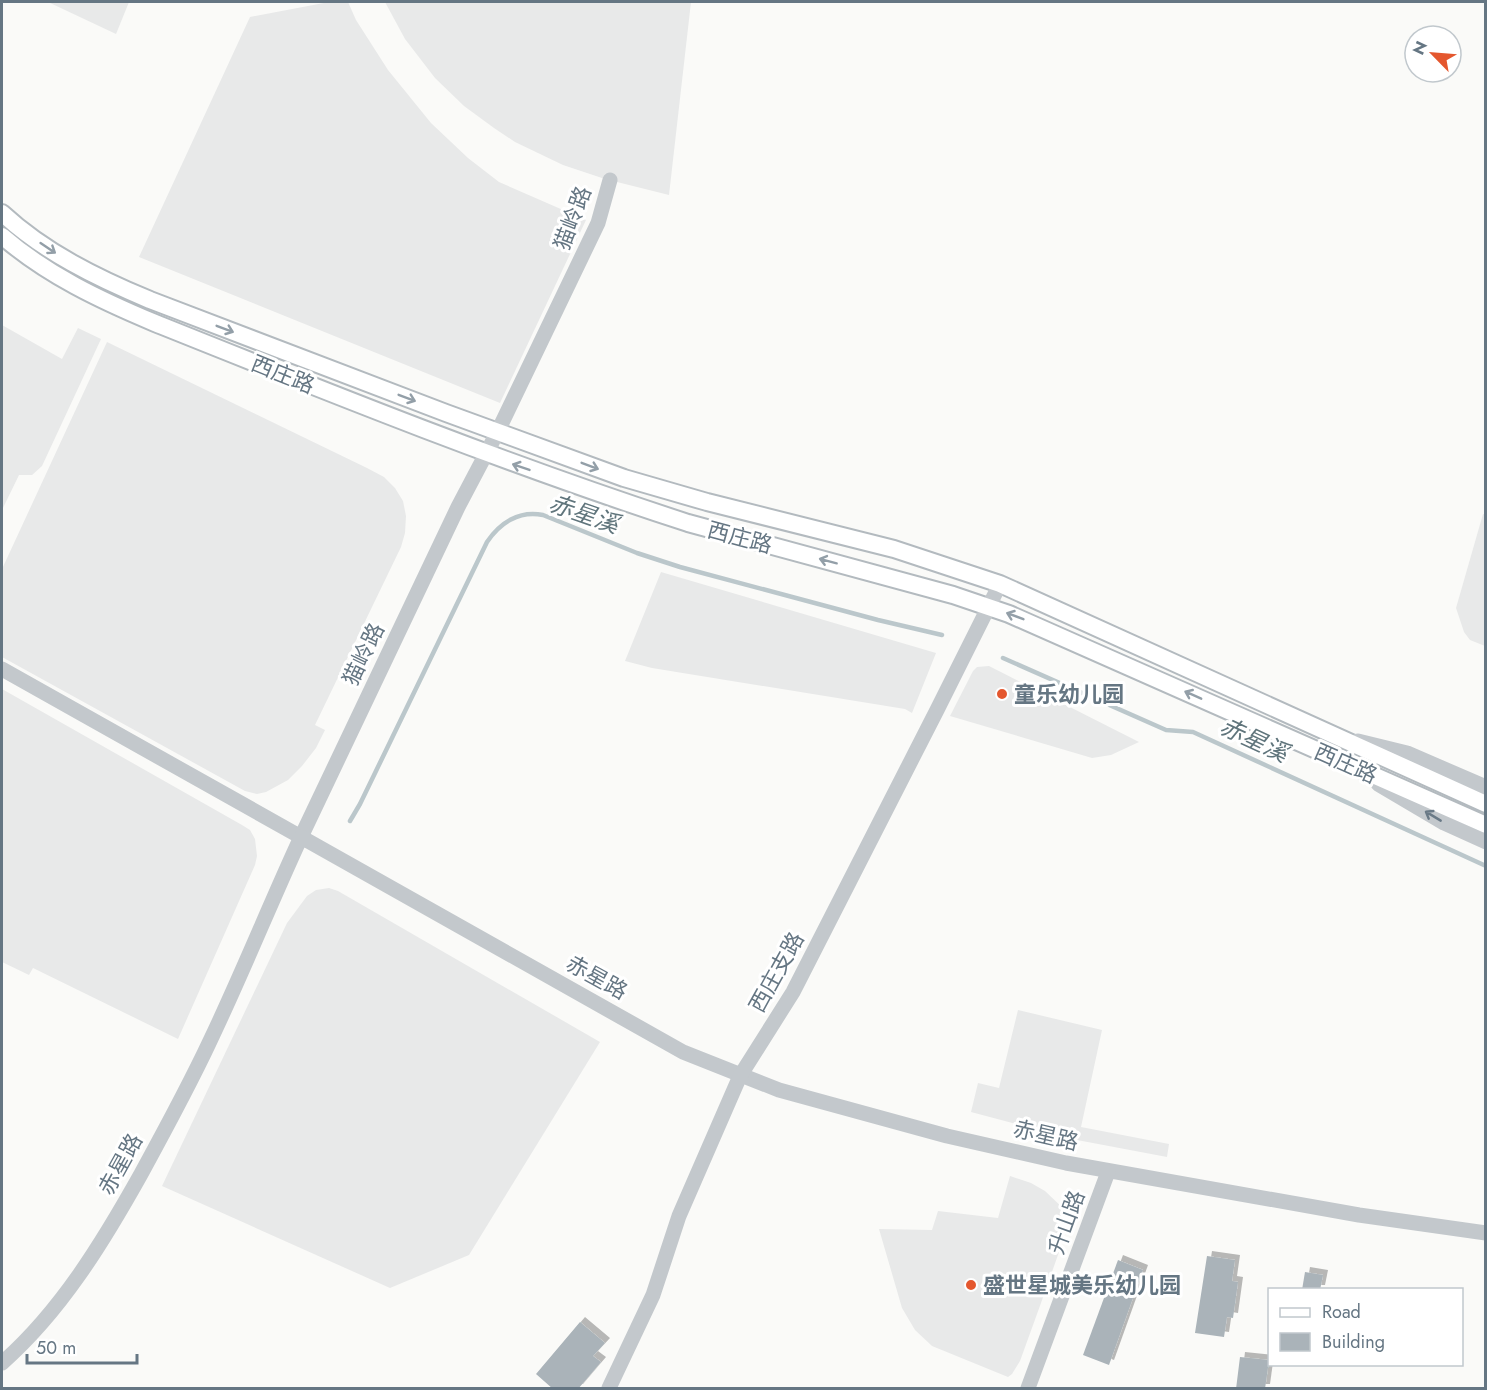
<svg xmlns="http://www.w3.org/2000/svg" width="1487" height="1390" font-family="Jost,'Noto Sans SC',sans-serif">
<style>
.built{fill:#e8e9e9}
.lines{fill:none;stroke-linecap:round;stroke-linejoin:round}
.stream{stroke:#bbc7cb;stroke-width:4.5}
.building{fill:#aab3b9;filter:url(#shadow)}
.secondary-casing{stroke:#b3babf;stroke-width:20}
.tertiary{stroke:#c3c8cc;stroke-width:15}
.secondary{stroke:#fff;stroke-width:16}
.oneway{stroke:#939fa8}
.oneway2{stroke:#6a7a87}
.poi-dot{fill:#e4572e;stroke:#fff;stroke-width:2}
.labels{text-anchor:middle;stroke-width:6;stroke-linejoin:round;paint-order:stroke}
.street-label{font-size:22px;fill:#657683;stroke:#fff}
.poi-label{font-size:22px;font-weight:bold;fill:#657683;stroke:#fff;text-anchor:start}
.water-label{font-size:24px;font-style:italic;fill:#60757c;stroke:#fff}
</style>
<defs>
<filter id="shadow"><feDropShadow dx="5" dy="-5" stdDeviation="0" flood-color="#0004"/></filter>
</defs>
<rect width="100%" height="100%" fill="#fafaf8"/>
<g class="built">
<polygon points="48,2 129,2 116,34"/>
<polygon points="329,2 348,2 356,20 388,70 431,123 468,158 499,182 586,220 500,403 139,257 250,17"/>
<polygon points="385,2 691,2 669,195 605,179 563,165 515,142 494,128 464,106 435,78 405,39"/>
<polygon points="2,325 62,359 78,328 101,339 42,466 32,475 19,475 2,510"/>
<polygon points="107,342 367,468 384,477 395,488 403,501 406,516 405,533 401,547 315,725 325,730 316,748 302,766 288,780 266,792 257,794 245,791 2,657 2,569"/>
<polygon points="1483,514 1486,515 1485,646 1470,640 1464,632 1456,608"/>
<polygon points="661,572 936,653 912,713 905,709 652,668 625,661"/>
<polygon points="989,666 1139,742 1111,755 1092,758 950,716 973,671 977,667"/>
<polygon points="2,689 242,825 250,830 255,839 257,856 255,865 178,1039 33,968 29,975 2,962"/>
<polygon points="329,888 338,891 600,1042 469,1255 390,1288 162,1186 287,923 307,896 316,890"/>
<polygon points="1018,1010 1102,1030 1081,1127 1169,1144 1167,1157 1077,1140 971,1112 978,1083 999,1088"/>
<polygon points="1010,1176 1031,1183 1045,1191 1066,1211 1066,1218 1059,1252 1041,1303 1020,1361 1012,1374 1008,1377 932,1346 915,1330 902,1308 879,1229 932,1230 938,1211 998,1218"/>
</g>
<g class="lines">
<g class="stream">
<polyline points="1003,658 1166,730 1193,732 1486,866"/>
<path d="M 350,821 L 360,804 L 487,542 C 500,523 519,510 543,515 L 637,553 L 680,567 L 878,620 L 942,635"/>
</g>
</g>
<g class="building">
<polygon points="1207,1256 1235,1260 1232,1281 1238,1282 1233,1318 1227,1317 1224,1337 1195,1333"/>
<polygon points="1118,1260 1143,1270 1109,1365 1083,1355"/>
<polygon points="1305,1272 1323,1275 1320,1290 1302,1290"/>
<polygon points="580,1322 605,1343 593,1356 601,1362 578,1389 553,1389 536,1374"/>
<polygon points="1240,1357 1269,1360 1265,1389 1236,1389"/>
</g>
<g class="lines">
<defs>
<g id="secondary">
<path d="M 2,213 C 44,252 97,278 150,300 L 446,413 L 624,478 L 707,502 L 894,549 L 1000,584 L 1486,804"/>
<path d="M 2,236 C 47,275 100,300 155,323 C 332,394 506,464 688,523 L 953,595 L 1009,614 L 1486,825"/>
</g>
</defs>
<use href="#secondary" class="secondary-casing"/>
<g class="tertiary">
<polyline points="2,669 301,837 458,507 498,431 598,223 610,180"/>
<polyline points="1358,741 1407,753 1486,787"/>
<polyline points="1378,784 1444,823 1486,842"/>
<path d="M 2,1363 C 61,1311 103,1242 141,1174 C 165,1130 189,1086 210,1041 C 242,974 270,904 301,837 L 683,1052 L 779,1090 L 947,1136 L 1066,1163 L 1359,1215 L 1486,1233"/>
<polyline points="609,1388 653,1295 679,1216 740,1076 793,992 937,710 1000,584"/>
<polyline points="1028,1388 1108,1172"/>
</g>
<use href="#secondary" class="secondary"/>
</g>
<defs><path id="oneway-shaft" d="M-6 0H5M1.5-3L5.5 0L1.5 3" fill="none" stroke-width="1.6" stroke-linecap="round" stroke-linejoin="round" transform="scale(1.5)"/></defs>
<g class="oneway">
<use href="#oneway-shaft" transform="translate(48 248) rotate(34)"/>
<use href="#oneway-shaft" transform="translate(225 329) rotate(21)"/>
<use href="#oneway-shaft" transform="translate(407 398) rotate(21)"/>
<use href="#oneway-shaft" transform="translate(590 466) rotate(21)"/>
<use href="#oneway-shaft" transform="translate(521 467) rotate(-161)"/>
<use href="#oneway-shaft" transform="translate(828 561) rotate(-165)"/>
<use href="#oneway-shaft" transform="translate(1015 616) rotate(-159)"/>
<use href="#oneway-shaft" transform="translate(1193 695) rotate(-156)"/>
</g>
<use class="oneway2" href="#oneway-shaft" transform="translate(1433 816) rotate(-149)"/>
<g class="poi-dot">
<circle cx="1002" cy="694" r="6"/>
<circle cx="971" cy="1285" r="6"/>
</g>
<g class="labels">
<g class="street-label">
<text transform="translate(572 218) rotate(-69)" y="8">猫岭路</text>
<text transform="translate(283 374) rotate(22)" y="8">西庄路</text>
<text transform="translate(740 537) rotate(15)" y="8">西庄路</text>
<text transform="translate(363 654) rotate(-64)" y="8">猫岭路</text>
<text transform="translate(1346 763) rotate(24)" y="8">西庄路</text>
<text transform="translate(776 972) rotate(-61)" y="8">西庄支路</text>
<text transform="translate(597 977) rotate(29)" y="8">赤星路</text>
<text transform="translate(1046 1135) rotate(13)" y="8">赤星路</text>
<text transform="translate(120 1164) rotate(-61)" y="8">赤星路</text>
<text transform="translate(1066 1222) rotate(-70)" y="8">升山路</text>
</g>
<g class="poi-label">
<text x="1014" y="702">童乐幼儿园</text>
<text x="983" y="1293">盛世星城美乐幼儿园</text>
</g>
<g class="water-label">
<text transform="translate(584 514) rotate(19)" y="8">赤星溪</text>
<text transform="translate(1254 740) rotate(25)" y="8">赤星溪</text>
</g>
</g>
<rect width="1487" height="1390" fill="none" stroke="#657683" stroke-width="6"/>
<rect x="1268" y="1288" width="195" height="78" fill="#ffffff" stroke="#c1c8cd" stroke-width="1.5"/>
<rect x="1280" y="1308" width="30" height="9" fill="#ffffff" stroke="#c1c8cd" stroke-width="1.5"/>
<text x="1322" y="1318" font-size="18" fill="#657683">Road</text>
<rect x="1280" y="1333" width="30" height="18" fill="#aab3b9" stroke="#c1c8cd" stroke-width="1.5"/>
<text x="1322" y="1348" font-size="18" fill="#657683">Building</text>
<g transform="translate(1433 54) rotate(295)"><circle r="28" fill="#ffffff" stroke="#c1c8cd" stroke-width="1.5"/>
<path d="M0-4.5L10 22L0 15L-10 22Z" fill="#e4572e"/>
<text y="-9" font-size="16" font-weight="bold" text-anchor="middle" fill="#657683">N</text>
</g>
<path d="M27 1354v9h110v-9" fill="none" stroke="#657683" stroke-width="3"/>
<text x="36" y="1354" font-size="18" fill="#657683" stroke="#ffffff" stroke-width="4.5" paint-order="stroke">50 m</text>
</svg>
